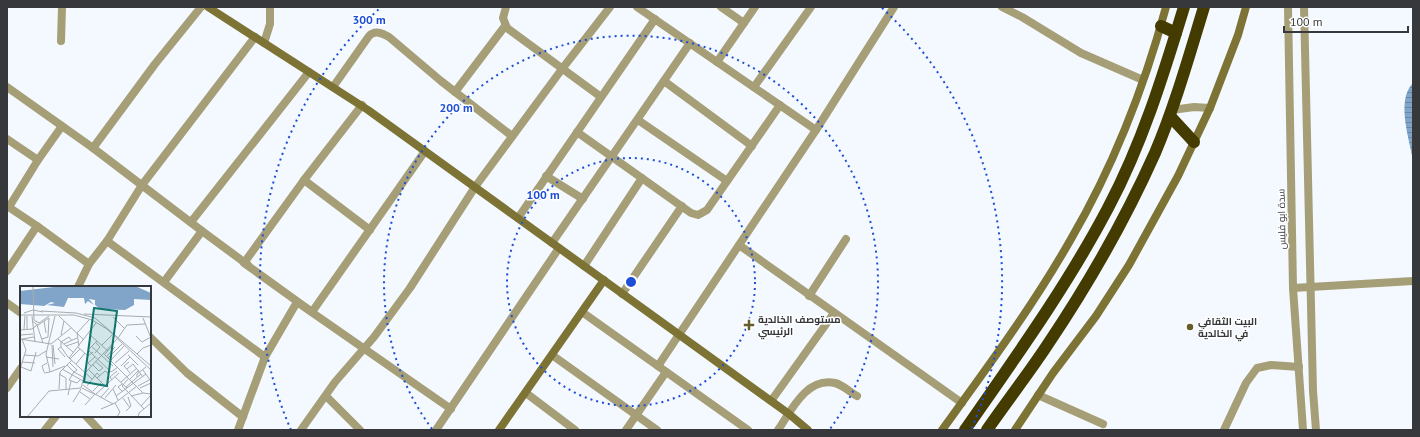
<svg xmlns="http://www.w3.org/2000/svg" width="1420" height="437" font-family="'PT Sans',Cairo,sans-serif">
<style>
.water{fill:url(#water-rules)}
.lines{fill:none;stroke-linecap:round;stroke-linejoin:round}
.street{stroke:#a59e76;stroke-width:8}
.secondary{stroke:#7d7334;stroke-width:8}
.highway{stroke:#443b00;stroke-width:12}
.ring{fill:none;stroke:#1d4ed8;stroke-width:2;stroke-dasharray:2 4}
.poi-dot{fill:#645c29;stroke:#fff;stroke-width:1.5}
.labels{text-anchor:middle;stroke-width:3;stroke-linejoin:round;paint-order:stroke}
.street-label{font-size:10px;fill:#36383b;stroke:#fff}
.poi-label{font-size:10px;font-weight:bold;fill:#36383b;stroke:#fff;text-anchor:start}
.inset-road{fill:none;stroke:#a7acb0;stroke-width:1}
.view{fill:#0f766e;fill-opacity:0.15;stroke:#0f766e;stroke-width:2}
.inset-edge{fill:none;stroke:#36383b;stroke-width:2}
.centre{fill:#1d4ed8;stroke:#fff;stroke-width:2}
.ring-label{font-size:12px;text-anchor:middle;font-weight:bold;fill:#1d4ed8;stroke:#fff;stroke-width:3;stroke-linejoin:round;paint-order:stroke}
</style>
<defs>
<pattern id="water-rules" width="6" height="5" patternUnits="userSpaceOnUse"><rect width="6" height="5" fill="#81a5c8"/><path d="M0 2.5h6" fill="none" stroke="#6a87a4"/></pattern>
</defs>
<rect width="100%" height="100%" fill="#f3f9fe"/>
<path class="water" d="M 1413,83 L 1413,160 C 1409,138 1396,100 1413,83 Z"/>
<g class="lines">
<g class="street">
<polyline points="506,7 503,18 507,28 601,97"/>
<polyline points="637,7 816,130"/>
<polyline points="721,7 744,23"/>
<polyline points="1002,7 1022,17 1081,53 1143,80"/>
<polyline points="1288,7 1293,288 1303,430"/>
<polyline points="1304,7 1313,391 1316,430"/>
<polyline points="61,41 62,7"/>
<polyline points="264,43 270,24 270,7"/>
<polyline points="717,62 755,7"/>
<polyline points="664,81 752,146"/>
<polyline points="7,87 93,148 202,231 164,282"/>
<path d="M 333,87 L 369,36 C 375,30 382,33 389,37 L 441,81 L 512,136"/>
<polyline points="754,87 811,7"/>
<polyline points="455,92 505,26"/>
<polyline points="362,105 304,180 244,263 312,312 425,151"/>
<polyline points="1172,110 1194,107 1210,108"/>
<polyline points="638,120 727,181"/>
<polyline points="577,132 691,213 698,215 707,210 780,105"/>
<polyline points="7,139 38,160"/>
<polyline points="93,148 155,64 201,7"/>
<polyline points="546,176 583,199"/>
<polyline points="304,180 370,230"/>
<polyline points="7,206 37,226 89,264"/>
<polyline points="9,207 38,160 62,126"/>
<polyline points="518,218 655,19"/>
<polyline points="191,222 309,72"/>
<polyline points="202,231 248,265"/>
<polyline points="107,241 265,357 238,430"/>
<polyline points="552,243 690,43"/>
<polyline points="739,245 962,403"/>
<polyline points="584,266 642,178"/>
<polyline points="7,271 37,226"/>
<polyline points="78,287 89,264 107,241 142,185 255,37"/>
<polyline points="1293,288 1413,281"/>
<polyline points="622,294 682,206"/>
<polyline points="809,296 846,239"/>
<polyline points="7,303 21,313"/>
<polyline points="582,312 748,430"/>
<polyline points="150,337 187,373 243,417"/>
<polyline points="552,355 657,430"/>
<polyline points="265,357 297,302 451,409"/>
<polyline points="658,366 816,130 894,7"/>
<polyline points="7,388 21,368"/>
<polyline points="526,393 575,430"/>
<polyline points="1038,395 1103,424"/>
<polyline points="326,396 360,430"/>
<polyline points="771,401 834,313"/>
<polyline points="86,416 99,430"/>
<polyline points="45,430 56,416"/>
<polyline points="301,430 335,382 374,337 410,288 475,187 562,69 610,7"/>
<polyline points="436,430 559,248"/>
<polyline points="626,430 666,372"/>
<path d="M 778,430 C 791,411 806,377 835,383 C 843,385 850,392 857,396"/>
<polyline points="1224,430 1246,383 1257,368 1271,365 1299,367"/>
</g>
<g class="secondary">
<polyline points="208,7 368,110 789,414 808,430"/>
<polyline points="499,430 604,280"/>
<path d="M 942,430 C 987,368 1033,306 1071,239 C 1113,167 1144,88 1166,7"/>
<polyline points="1015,430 1053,373 1096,316 1129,265 1178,176 1210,108 1238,35 1246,7"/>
</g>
<g class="highway">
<polyline points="1161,26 1176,33"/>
<polyline points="1170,116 1194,142"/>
<path d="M 965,430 C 1015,358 1067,286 1108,208 C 1142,144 1163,76 1184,7"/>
<path d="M 987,430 C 1007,401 1029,373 1048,344 C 1089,283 1125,220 1155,153 C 1175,106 1189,56 1204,7"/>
</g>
</g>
<g class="ring">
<circle cx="631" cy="282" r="124"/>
<path d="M432 429A247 247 0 1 1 830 429"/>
<path d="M291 430A371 371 0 0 1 380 8M882 8A371 371 0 0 1 971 430"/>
</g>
<g class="poi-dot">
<path d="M747 319h4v4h4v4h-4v4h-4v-4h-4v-4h4z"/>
<circle cx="1190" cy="327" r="4"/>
</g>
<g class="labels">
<g class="street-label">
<text transform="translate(1281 219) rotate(-91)" y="4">سدة ابو فليس</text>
</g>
<g class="poi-label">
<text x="758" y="323">مستوصف الخالدية<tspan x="758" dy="12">الرئيسي</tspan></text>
<text x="1198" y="325">البيت الثقافي<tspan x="1198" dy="12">في الخالدية</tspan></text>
</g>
</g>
<g transform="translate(20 286)">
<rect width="131" height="131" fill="#f3f9fe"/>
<path d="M 115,0 L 131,7 L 131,14 L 114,13 L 114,19 L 105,24 L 80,23 L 75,19 L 75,14 L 69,13 L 74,19 L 68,15 L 65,18 L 64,12 L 48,12 L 44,21 L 27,19 L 35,17 L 31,16 L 24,20 L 0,18 L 0,5 L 34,1 Z" fill="#81a5c8"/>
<path class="inset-road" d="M 13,0 L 14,34 L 19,37M 21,25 L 56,27 L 75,32 L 131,80M 4,27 L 13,24 L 23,26M 64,28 L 131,31M 0,29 L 54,29 L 72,34 L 87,43 L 131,84M 7,30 L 7,43M 12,30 L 15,56M 39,30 L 64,54M 93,31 L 105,43M 123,32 L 131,52M 12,35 L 18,39 L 29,32M 24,35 L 26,47M 19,37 L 29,30M 4,43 L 5,30M 12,43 L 17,39 L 23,57M 0,44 L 12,43M 69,48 L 88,65M 1,49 L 13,48M 41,49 L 44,35M 116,50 L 122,56 L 131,51M 98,52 L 107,39 L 125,38M 0,53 L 31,58 L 51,42M 22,53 L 28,51 L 29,32M 38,53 L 53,66M 41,55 L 41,61 L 48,71 L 72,93M 77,55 L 68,64 L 91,86 L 98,81M 41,56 L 49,51 L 52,55M 44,58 L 57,52M 32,59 L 33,81M 33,59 L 35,78M 82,59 L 92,49M 46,60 L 58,56M 59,60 L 57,47 L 69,34M 71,60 L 81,69M 41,61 L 38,63 L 45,71M 58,61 L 68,70 L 73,66M 75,67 L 80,61 L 75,56M 83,67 L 123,107 L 131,108M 85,68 L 93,59M 117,68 L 123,62 L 131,59M 4,69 L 18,70 L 26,65M 81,69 L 93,80M 108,69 L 118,79M 87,70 L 95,61M 26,71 L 39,73M 49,72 L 76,37M 88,72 L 102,58M 50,73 L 60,63M 91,74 L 104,60M 2,76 L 15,77M 109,76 L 104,80 L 110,87M 50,77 L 57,84 L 54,86 L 63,91M 95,77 L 109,65M 56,78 L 65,67M 72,78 L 79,85 L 83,82 L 75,75M 47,79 L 54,86 L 49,94 L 57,97 L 60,94M 71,80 L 68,77 L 75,71M 101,80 L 110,71M 1,81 L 11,85 L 16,66M 0,83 L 6,64 L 2,53 L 14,51M 42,83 L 63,95M 68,83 L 85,100M 107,83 L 113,78 L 123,91M 123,84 L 130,94M 24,86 L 22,80 L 27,77M 30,86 L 45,80M 24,87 L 30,86 L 26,68 L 35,30M 39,88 L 46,92 L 46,103M 95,91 L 107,102M 117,91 L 117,88 L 126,81M 77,92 L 85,85 L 88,87M 110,93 L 119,84M 92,94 L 90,91 L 97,85M 101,96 L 117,82M 102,98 L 98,101 L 103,106M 63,99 L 75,108M 67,100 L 77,87 L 80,90M 118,100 L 131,93M 106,101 L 121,88M 62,102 L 74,108M 120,102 L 131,97M 39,103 L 40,86 L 52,74M 93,103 L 98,114M 73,105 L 82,96M 60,106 L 70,113M 109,107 L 124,123M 109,107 L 102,100 L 109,92M 76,108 L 99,87M 48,109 L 51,95M 96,110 L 126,88M 111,110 L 123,107M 81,111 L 89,102M 85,112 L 96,99M 103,112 L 110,122M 53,116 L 61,103M 95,117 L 100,126 L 97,131M 65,119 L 75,108 L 93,118M 121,120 L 131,109M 81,123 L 95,117 L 117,100M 106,125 L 111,120 L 108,111M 7,131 L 29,105 L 61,102 L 65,87 L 97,53M 118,131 L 119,127 L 131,117"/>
<path class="view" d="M 74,22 L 97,25 L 87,100 L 64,96 Z"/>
<rect width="131" height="131" class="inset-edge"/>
</g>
<circle cx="631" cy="282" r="6" class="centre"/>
<g class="ring-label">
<text x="369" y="24">300 m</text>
<text x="456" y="112">200 m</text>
<text x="543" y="199">100 m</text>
</g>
<rect width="1420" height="437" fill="none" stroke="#36383b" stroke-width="16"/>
<path d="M1284 26v6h124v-6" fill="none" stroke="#36383b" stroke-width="2"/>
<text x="1290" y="26" font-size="12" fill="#36383b" stroke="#ffffff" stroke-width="3" paint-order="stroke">100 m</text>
</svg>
